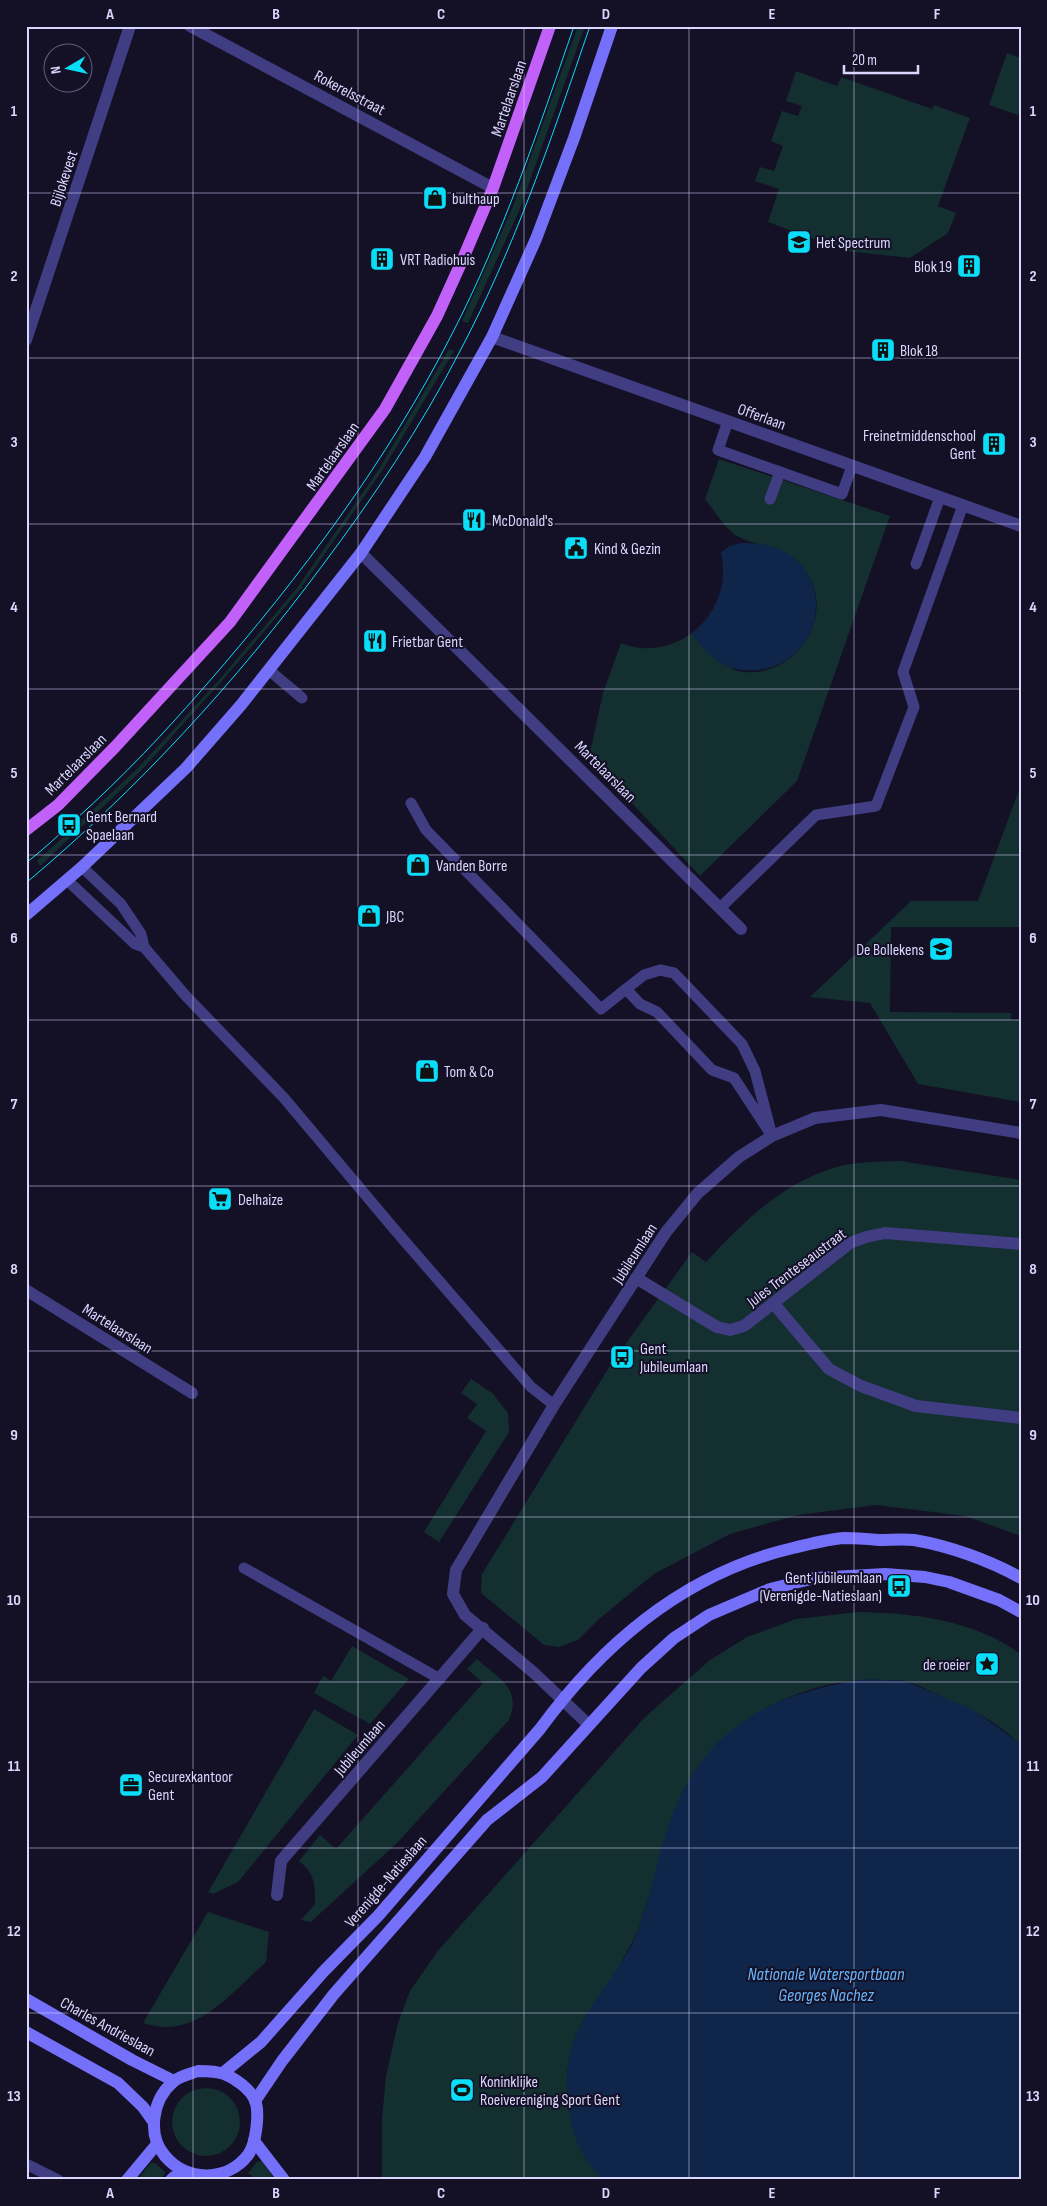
<svg xmlns="http://www.w3.org/2000/svg" width="1047" height="2206" font-family="'Sofia Sans Condensed',sans-serif">
<style>
.green{fill:#132f2f}
.water{fill:#10254a}
.lines{fill:none;stroke-linecap:round;stroke-linejoin:round}
.lane{stroke:#403d83;stroke-width:11}
.street{stroke:#403d83;stroke-width:12}
.secondary{stroke:#7570fa;stroke-width:12}
.primary{stroke:#c261fa;stroke-width:12}
.tram{stroke:#09ddf7;stroke-width:1}
.grid{fill:none;stroke:#dbd6fe;stroke-width:1;stroke-opacity:0.55}
.labels{text-anchor:middle;stroke-width:4;stroke-linejoin:round;paint-order:stroke}
.street-label{font-size:16px;fill:#dbd6fe;stroke:#141026}
.poi-label{font-size:16px;fill:#dbd6fe;stroke:#141026;text-anchor:start}
.water-label{font-size:18px;font-style:italic;fill:#67b5fa;stroke:#141026}
.neatline{fill:none;stroke:#dbd6fe;stroke-width:2}
.grid-label{font-size:16px;text-anchor:middle;font-weight:bold;fill:#dbd6fe}
</style>
<rect width="100%" height="100%" fill="#141026"/>
<g class="green">
<polygon points="578,26 585,26 519,211 468,323 462,321 512,209"/>
<polygon points="1007,53 1021,58 1021,116 989,105"/>
<polygon points="796,71 837,86 841,77 932,109 934,105 970,118 938,206 956,213 948,233 910,258 846,251 768,222 779,189 755,181 760,167 774,171 783,146 771,141 782,111 798,116 802,106 786,101"/>
<polygon points="449,349 454,351 382,471 299,591 221,682 140,772 40,866 37,861 137,769 219,680 297,588 379,469"/>
<path d="M 719,459 L 890,516 L 797,781 L 700,876 L 589,757 L 603,693 L 621,643 C 645,653 672,648 692,633 C 699,643 706,649 716,656 C 722,661 731,669 738,671 C 792,682 838,618 806,572 C 787,545 762,549 737,536 C 727,531 712,508 705,499 Z"/>
<polygon points="1021,785 1021,927 891,927 890,1012 1011,1013 1011,1020 1021,1020 1021,1102 918,1084 870,1003 810,997 911,901 978,901"/>
<path d="M 901,1161 L 1021,1180 L 1021,1536 L 965,1516 L 876,1505 L 798,1515 L 730,1534 L 654,1574 L 599,1619 L 578,1640 L 559,1647 L 544,1645 L 481,1593 L 482,1574 L 611,1364 L 692,1252 L 706,1262 C 743,1222 780,1185 833,1168 C 854,1161 879,1162 901,1161 Z"/>
<polygon points="471,1379 492,1393 508,1413 509,1432 439,1542 424,1532 486,1431 467,1418 477,1404 461,1393"/>
<path d="M 858,1612 C 915,1613 973,1620 1021,1654 L 1021,1746 C 1003,1726 976,1711 951,1701 C 936,1695 921,1685 905,1681 C 898,1680 890,1680 883,1680 C 831,1677 782,1696 740,1724 L 653,1883 L 638,1931 L 614,1976 L 586,2017 L 573,2043 L 567,2073 L 568,2104 L 598,2174 L 604,2180 L 382,2180 L 382,2119 L 386,2076 L 398,2023 L 410,1991 L 437,1952 L 645,1717 L 710,1660 L 747,1637 L 796,1619 Z"/>
<polygon points="352,1646 409,1679 370,1724 314,1693 323,1676 331,1681"/>
<path d="M 477,1659 C 499,1679 522,1688 509,1720 L 397,1843 L 313,1920 L 311,1922 L 301,1920 L 315,1904 C 315,1884 315,1874 299,1861 L 320,1835 L 336,1849 L 483,1683 L 467,1669 Z"/>
<polygon points="314,1709 358,1735 238,1882 213,1894 208,1892"/>
<path d="M 208,1912 L 269,1932 L 266,1962 C 230,1994 195,2041 143,2023 Z"/>
<circle cx="206" cy="2122" r="34"/>
<polygon points="262,2161 275,2180 256,2180 248,2173 257,2162"/>
<polygon points="151,2163 155,2163 165,2172 164,2175 159,2180 137,2180"/>
</g>
<g class="water">
<path d="M 741,543 C 756,543 771,544 785,552 C 839,583 818,665 757,670 C 726,673 708,657 692,633 C 717,613 728,584 721,552 L 730,546 Z"/>
<path d="M 863,1679 L 905,1681 L 972,1709 L 1014,1739 L 1021,1746 L 1021,2180 L 604,2180 C 586,2165 574,2140 570,2118 C 566,2094 565,2067 573,2043 C 586,2004 624,1969 639,1928 C 658,1873 664,1811 700,1763 C 743,1707 797,1691 863,1679 Z"/>
</g>
<g class="lines">
<g class="lane">
<polyline points="728,421 718,450 842,494 852,466"/>
<polyline points="770,499 780,472"/>
<polyline points="916,564 940,497"/>
<polyline points="270,671 302,698"/>
<polyline points="411,803 426,830 601,1009 626,989"/>
<polyline points="82,867 121,904 141,934 144,947 185,995 284,1098 395,1230 531,1387 554,1405"/>
<polyline points="67,880 135,944 144,947"/>
<polyline points="720,908 816,815 876,806 914,707 903,672 963,505"/>
<polygon points="660,970 674,973 742,1044 755,1071 772,1136 734,1078 712,1070 657,1012 640,1004 626,989 644,975"/>
<polyline points="244,1568 440,1679"/>
<polyline points="26,2164 58,2180"/>
</g>
<g class="street">
<polyline points="190,26 493,188"/>
<polyline points="492,337 1021,526"/>
<polyline points="26,340 130,26"/>
<polyline points="361,553 741,929"/>
<polyline points="636,1278 717,1327 730,1330 744,1326 850,1243 866,1237 885,1233 1021,1244"/>
<polyline points="26,1290 192,1393"/>
<polyline points="774,1304 829,1369 861,1386 916,1406 1021,1418"/>
<polyline points="589,1725 533,1672 465,1615 453,1594 456,1570 554,1405 666,1232 698,1193 739,1157 772,1136 815,1118 881,1110 1021,1133"/>
<polyline points="277,1895 281,1861 483,1628"/>
</g>
<g class="secondary">
<polyline points="26,915 82,867 186,768 241,705 361,553 425,457 492,337 536,239 574,138 612,26"/>
<polyline points="26,1999 132,2060 174,2081"/>
<polyline points="26,2032 118,2083 143,2107 153,2121"/>
<path d="M 198,2071 C 206,2071 216,2071 224,2074 C 235,2078 250,2089 255,2100 C 260,2113 256,2144 248,2155 C 227,2182 187,2182 165,2156 C 147,2135 152,2100 173,2082 C 179,2076 190,2074 198,2071 Z"/>
<path d="M 223,2073 L 261,2042 L 324,1971 L 378,1916 L 540,1729 C 604,1642 686,1573 793,1548 C 810,1544 828,1539 845,1538 C 857,1538 868,1539 879,1540 C 891,1540 903,1539 914,1540 C 949,1546 989,1560 1021,1578"/>
<polyline points="255,2101 282,2061 334,1994 487,1820 542,1777 641,1668 674,1638 709,1615 770,1589 815,1578 885,1574 925,1577 949,1582 999,1600 1021,1612"/>
<polyline points="254,2141 284,2180"/>
<polyline points="127,2180 157,2144"/>
<polyline points="171,2180 174,2177 192,2176"/>
</g>
<polyline class="primary" points="26,830 58,805 115,747 230,622 385,409 437,316 462,261 493,188 550,26"/>
<g class="tram">
<path d="M 26,863 C 44,849 60,834 76,819 C 123,777 166,731 207,684 C 301,576 387,461 452,334 C 503,235 538,131 574,26"/>
<path d="M 26,883 C 138,789 235,683 322,566 C 373,498 421,427 460,351 C 515,247 552,137 590,26"/>
</g>
</g>
<path class="grid" d="M 193,26 L 193,2180M 358,26 L 358,2180M 524,26 L 524,2180M 689,26 L 689,2180M 854,26 L 854,2180M 26,193 L 1021,193M 26,358 L 1021,358M 26,524 L 1021,524M 26,689 L 1021,689M 26,855 L 1021,855M 26,1020 L 1021,1020M 26,1186 L 1021,1186M 26,1351 L 1021,1351M 26,1517 L 1021,1517M 26,1682 L 1021,1682M 26,1848 L 1021,1848M 26,2013 L 1021,2013"/>
<defs>
<symbol id="shop-square" viewBox="-11 -11 22 22"><rect x="-9" y="-9" width="18" height="18" rx="4" fill="#09ddf7" stroke="#141026"/><path d="M-5-2.5h2.3a2.7 3.5 0 0 1 5.4 0H5L5.5 6h-11ZM-1.5-2.5h3a1.5 2.3 0 0 0-3 0Z" fill="#111"/></symbol>
<symbol id="school-square" viewBox="-11 -11 22 22"><rect x="-9" y="-9" width="18" height="18" rx="4" fill="#09ddf7" stroke="#141026"/><path d="M0-5L7-2L0 1L-7-2ZM-4 1L0 2.5L4 1V4Q0 6-4 4Z" fill="#111"/></symbol>
<symbol id="building-square" viewBox="-11 -11 22 22"><rect x="-9" y="-9" width="18" height="18" rx="4" fill="#09ddf7" stroke="#141026"/><path d="M-4-6H4V6H1V3H-1V6H-4ZM-2.5-4.3h1.7v1.8h-1.7ZM.8-4.3h1.7v1.8H.8ZM-2.5-1h1.7V.8h-1.7ZM.8-1h1.7V.8H.8Z" fill="#111"/></symbol>
<symbol id="restaurant-square" viewBox="-11 -11 22 22"><rect x="-9" y="-9" width="18" height="18" rx="4" fill="#09ddf7" stroke="#141026"/><path d="M-5-6h1v4h1v-4h1v4h1v-4h1v5L-1.5 .5V6h-2V.5L-5-1ZM5-6V6H3V1.5H1.5Q1.5-4 5-6Z" fill="#111"/></symbol>
<symbol id="civic-square" viewBox="-11 -11 22 22"><rect x="-9" y="-9" width="18" height="18" rx="4" fill="#09ddf7" stroke="#141026"/><path d="M-.6-6.5H3V-4.5H.6V-3L4-1V1h2V6H-6V1h2V-1L-.6-3ZM-1.2 2.5V6h2.4V2.5Z" fill="#111"/></symbol>
<symbol id="bus-square" viewBox="-11 -11 22 22"><rect x="-9" y="-9" width="18" height="18" rx="4" fill="#09ddf7" stroke="#141026"/><path d="M-5-6H5V4H4V6H2V4H-2V6H-4V4H-5ZM-3.5-4V0h7V-4ZM-3.5 1.2v1.5H-2V1.2ZM2 1.2v1.5H3.5V1.2Z" fill="#111"/></symbol>
<symbol id="supermarket-square" viewBox="-11 -11 22 22"><rect x="-9" y="-9" width="18" height="18" rx="4" fill="#09ddf7" stroke="#141026"/><path d="M-6-5.5h2.5l.6 2H6L4.5 2H-2.5L-4.4-4H-6ZM-1.5 3.2a1.3 1.3 0 1 0 .1 0ZM3 3.2a1.3 1.3 0 1 0 .1 0Z" fill="#111"/></symbol>
<symbol id="sight-square" viewBox="-11 -11 22 22"><rect x="-9" y="-9" width="18" height="18" rx="4" fill="#09ddf7" stroke="#141026"/><path d="M0-6L1.8-2.2L6-1.7L2.9 1.2L3.7 5.4L0 3.3L-3.7 5.4L-2.9 1.2L-6-1.7L-1.8-2.2Z" fill="#111"/></symbol>
<symbol id="office-square" viewBox="-11 -11 22 22"><rect x="-9" y="-9" width="18" height="18" rx="4" fill="#09ddf7" stroke="#141026"/><path d="M-6-3h4V-5.5h4V-3h4V5H-6ZM-1-4.5V-3h2v-1.5ZM-6 0V1H6V0Z" fill="#111"/></symbol>
<symbol id="stadium-square" viewBox="-11 -11 22 22"><rect x="-9" y="-9" width="18" height="18" rx="4" fill="#09ddf7" stroke="#141026"/><path d="M0-5a6.5 5 0 1 0 0 10a6.5 5 0 1 0 0-10ZM-3.5-1.8h7v3.6h-7Z" fill="#111"/></symbol>
</defs>
<g fill-rule="evenodd">
<use href="#shop-square" x="421" y="184" width="28" height="28"/>
<use href="#school-square" x="785" y="228" width="28" height="28"/>
<use href="#building-square" x="368" y="245" width="28" height="28"/>
<use href="#building-square" x="955" y="252" width="28" height="28"/>
<use href="#building-square" x="869" y="336" width="28" height="28"/>
<use href="#building-square" x="980" y="430" width="28" height="28"/>
<use href="#restaurant-square" x="460" y="506" width="28" height="28"/>
<use href="#civic-square" x="562" y="534" width="28" height="28"/>
<use href="#restaurant-square" x="361" y="627" width="28" height="28"/>
<use href="#bus-square" x="55" y="811" width="28" height="28"/>
<use href="#shop-square" x="404" y="851" width="28" height="28"/>
<use href="#shop-square" x="355" y="902" width="28" height="28"/>
<use href="#school-square" x="927" y="935" width="28" height="28"/>
<use href="#shop-square" x="413" y="1057" width="28" height="28"/>
<use href="#supermarket-square" x="206" y="1185" width="28" height="28"/>
<use href="#bus-square" x="608" y="1343" width="28" height="28"/>
<use href="#bus-square" x="885" y="1572" width="28" height="28"/>
<use href="#sight-square" x="973" y="1650" width="28" height="28"/>
<use href="#office-square" x="117" y="1771" width="28" height="28"/>
<use href="#stadium-square" x="448" y="2076" width="28" height="28"/>
</g>
<g class="labels">
<g class="street-label">
<text transform="translate(350 92) rotate(28)" y="6">Rokerelsstraat</text>
<text transform="translate(508 98) rotate(-71)" y="6">Martelaarslaan</text>
<text transform="translate(63 178) rotate(-72)" y="6">Bijlokevest</text>
<text transform="translate(762 416) rotate(20)" y="6">Offerlaan</text>
<text transform="translate(332 456) rotate(-55)" y="6">Martelaarslaan</text>
<text transform="translate(75 764) rotate(-45)" y="6">Martelaarslaan</text>
<text transform="translate(606 771) rotate(45)" y="6">Martelaarslaan</text>
<text transform="translate(634 1253) rotate(-57)" y="6">Jubileumlaan</text>
<text transform="translate(796 1267) rotate(-37)" y="6">Jules Trenteseaustraat</text>
<text transform="translate(118 1328) rotate(32)" y="6">Martelaarslaan</text>
<text transform="translate(359 1747) rotate(-49)" y="6">Jubileumlaan</text>
<text transform="translate(385 1881) rotate(-49)" y="6">Verenigde-Natieslaan</text>
<text transform="translate(108 2026) rotate(29)" y="6">Charles Andrieslaan</text>
</g>
<g class="poi-label">
<text x="452" y="204">bulthaup</text>
<text x="816" y="248">Het Spectrum</text>
<text x="400" y="265">VRT Radiohuis</text>
<text x="952" y="272" text-anchor="end">Blok 19</text>
<text x="900" y="356">Blok 18</text>
<text x="976" y="441" text-anchor="end">Freinetmiddenschool<tspan x="976" dy="18">Gent</tspan></text>
<text x="492" y="526">McDonald's</text>
<text x="594" y="554">Kind &amp; Gezin</text>
<text x="392" y="647">Frietbar Gent</text>
<text x="86" y="822">Gent Bernard<tspan x="86" dy="18">Spaelaan</tspan></text>
<text x="436" y="871">Vanden Borre</text>
<text x="386" y="922">JBC</text>
<text x="924" y="955" text-anchor="end">De Bollekens</text>
<text x="444" y="1077">Tom &amp; Co</text>
<text x="238" y="1205">Delhaize</text>
<text x="640" y="1354">Gent<tspan x="640" dy="18">Jubileumlaan</tspan></text>
<text x="882" y="1583" text-anchor="end">Gent Jubileumlaan<tspan x="882" dy="18">(Verenigde-Natieslaan)</tspan></text>
<text x="970" y="1670" text-anchor="end">de roeier</text>
<text x="148" y="1782">Securexkantoor<tspan x="148" dy="18">Gent</tspan></text>
<text x="480" y="2087">Koninklijke<tspan x="480" dy="18">Roeivereniging Sport Gent</tspan></text>
</g>
<g class="water-label">
<text x="826" y="1980">Nationale Watersportbaan<tspan x="826" dy="21">Georges Nachez</tspan></text>
</g>
</g>
<rect width="1047" height="2206" fill="none" stroke="#141026" stroke-width="55"/>
<g transform="translate(68 68) rotate(261)"><circle r="24" fill="#141026" stroke="#645f7c"/>
<path d="M0-4L9 19L0 12L-9 19Z" fill="#09ddf7"/>
<text y="-8" font-size="14" font-weight="bold" text-anchor="middle" fill="#dbd6fe">N</text>
</g>
<path d="M844 65v8h74v-8" fill="none" stroke="#dbd6fe" stroke-width="2.5"/>
<text x="852" y="65" font-size="15" fill="#dbd6fe" stroke="#141026" stroke-width="4" paint-order="stroke">20 m</text>
<rect x="28" y="28" width="992" height="2150" class="neatline"/>
<g class="grid-label">
<text x="110" y="19">A</text>
<text x="276" y="19">B</text>
<text x="441" y="19">C</text>
<text x="606" y="19">D</text>
<text x="772" y="19">E</text>
<text x="937" y="19">F</text>
<text x="14" y="116">1</text>
<text x="1033" y="116">1</text>
<text x="14" y="281">2</text>
<text x="1033" y="281">2</text>
<text x="14" y="447">3</text>
<text x="1033" y="447">3</text>
<text x="14" y="612">4</text>
<text x="1033" y="612">4</text>
<text x="14" y="778">5</text>
<text x="1033" y="778">5</text>
<text x="14" y="943">6</text>
<text x="1033" y="943">6</text>
<text x="14" y="1109">7</text>
<text x="1033" y="1109">7</text>
<text x="14" y="1274">8</text>
<text x="1033" y="1274">8</text>
<text x="14" y="1440">9</text>
<text x="1033" y="1440">9</text>
<text x="14" y="1605">10</text>
<text x="1033" y="1605">10</text>
<text x="14" y="1771">11</text>
<text x="1033" y="1771">11</text>
<text x="14" y="1936">12</text>
<text x="1033" y="1936">12</text>
<text x="14" y="2101">13</text>
<text x="1033" y="2101">13</text>
<text x="110" y="2198">A</text>
<text x="276" y="2198">B</text>
<text x="441" y="2198">C</text>
<text x="606" y="2198">D</text>
<text x="772" y="2198">E</text>
<text x="937" y="2198">F</text>
</g>
</svg>
